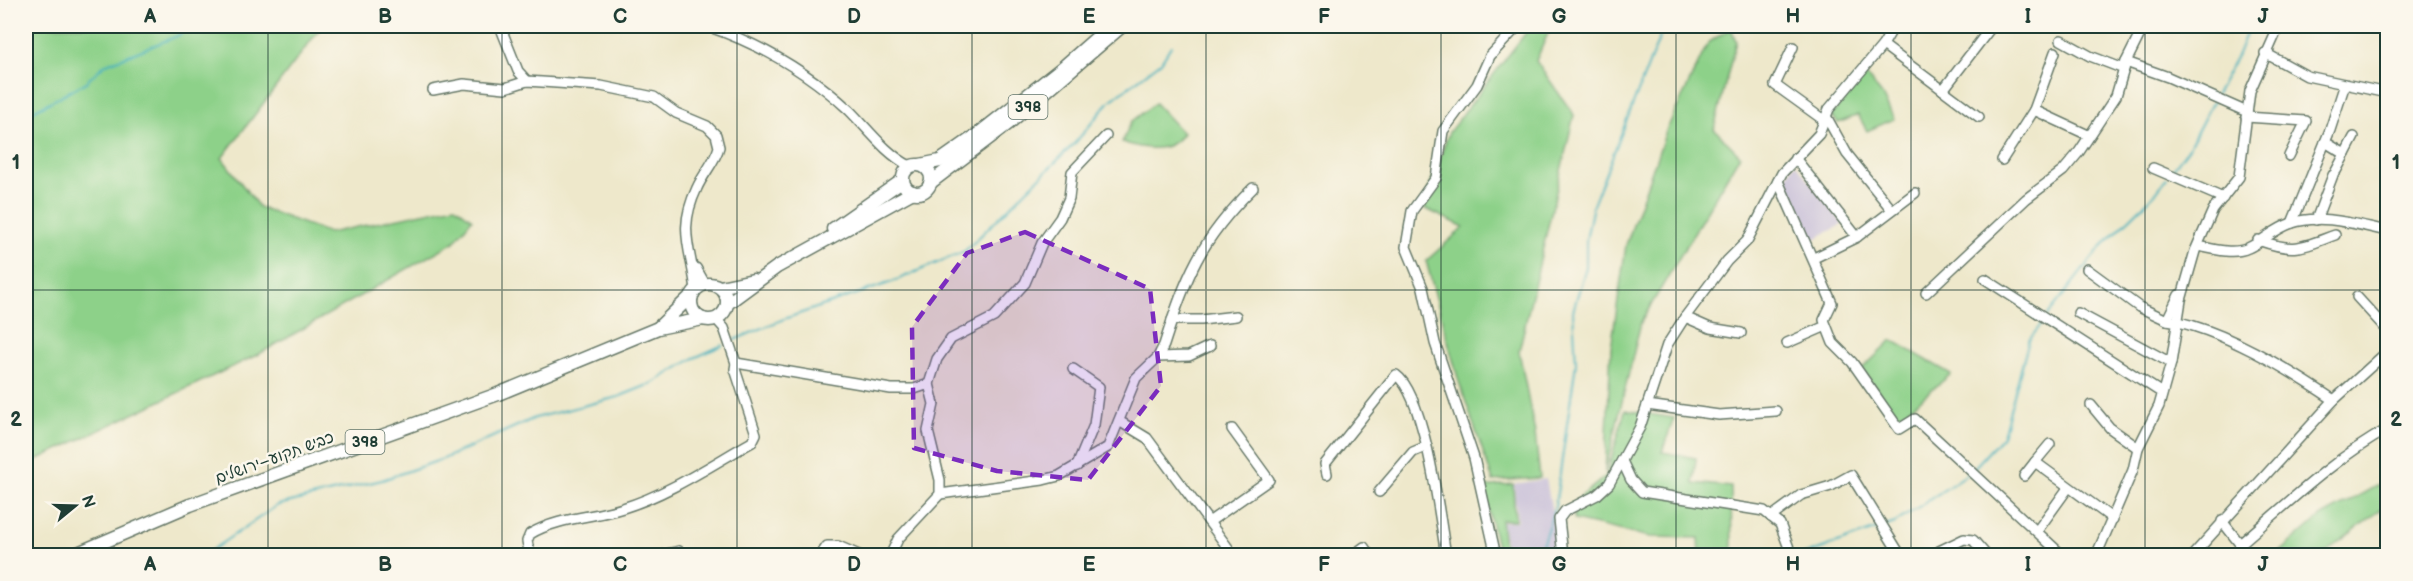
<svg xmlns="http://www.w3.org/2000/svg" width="2413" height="581" font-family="'Balsamiq Sans','Playpen Sans Hebrew',sans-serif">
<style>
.industrial{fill:#c8bfd8}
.green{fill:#8dd189;stroke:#56875e;stroke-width:1.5}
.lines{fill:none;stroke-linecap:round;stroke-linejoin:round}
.stream{stroke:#41b0bd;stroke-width:2}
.minor-casing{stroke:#677969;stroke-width:12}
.major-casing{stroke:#677969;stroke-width:15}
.minor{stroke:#fff;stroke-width:9}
.major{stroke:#fff;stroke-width:12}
.marked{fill:#7b2cbf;fill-opacity:0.2;stroke:#7b2cbf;stroke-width:4.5;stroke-dasharray:12 8;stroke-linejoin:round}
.grid{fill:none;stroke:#1f3d34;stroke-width:1.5;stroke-opacity:0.55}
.labels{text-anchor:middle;stroke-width:5;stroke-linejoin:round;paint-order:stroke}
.shield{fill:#fbf7ec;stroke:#61756b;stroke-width:1.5}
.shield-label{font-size:15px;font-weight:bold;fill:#1f3d34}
.street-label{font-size:16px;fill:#1f3d34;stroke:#fbf7ec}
.neatline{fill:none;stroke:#1f3d34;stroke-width:2}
.grid-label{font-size:20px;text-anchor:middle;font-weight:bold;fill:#1f3d34}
</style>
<rect width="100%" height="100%" fill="#fbf7ec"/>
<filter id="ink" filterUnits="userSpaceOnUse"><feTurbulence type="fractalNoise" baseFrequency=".0167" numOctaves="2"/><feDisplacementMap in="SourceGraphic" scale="12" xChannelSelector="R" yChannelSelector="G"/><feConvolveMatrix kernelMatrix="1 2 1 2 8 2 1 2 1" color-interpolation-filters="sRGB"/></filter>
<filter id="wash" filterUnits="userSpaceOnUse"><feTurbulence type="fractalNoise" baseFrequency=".008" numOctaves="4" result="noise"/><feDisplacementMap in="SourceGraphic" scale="24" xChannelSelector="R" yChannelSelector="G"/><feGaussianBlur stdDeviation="1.35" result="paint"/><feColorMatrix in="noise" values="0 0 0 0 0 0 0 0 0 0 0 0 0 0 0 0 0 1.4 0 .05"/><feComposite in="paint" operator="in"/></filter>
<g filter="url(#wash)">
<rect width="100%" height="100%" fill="#eee8cb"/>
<g class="industrial">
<polygon points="1795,163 1843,224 1809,242 1782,185"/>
<polygon points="1546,479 1560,555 1507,555 1502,522 1517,521 1514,484"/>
</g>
<g class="green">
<polygon points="26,26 322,26 222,158 259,207 329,233 455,206 472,219 454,242 259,354 26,465"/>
<polygon points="1531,26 1551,26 1536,61 1574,115 1519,351 1535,433 1540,478 1493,481 1459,382 1426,261 1464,227 1422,207 1449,132"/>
<polygon points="1731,28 1736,41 1714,129 1740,155 1641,322 1605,473 1611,348 1626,245 1666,131 1708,43"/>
<polygon points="1866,75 1882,95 1894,119 1867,131 1858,115 1838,123 1831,115"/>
<path d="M 1155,103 L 1183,133 C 1170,154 1142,149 1122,142 L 1131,122 Z"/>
<polygon points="1892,340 1951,374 1897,419 1862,369"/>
<polygon points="1625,410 1674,418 1662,452 1696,458 1693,483 1731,487 1732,555 1700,555 1699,538 1650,537 1574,520 1573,503 1607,475"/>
<polygon points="2387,480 2387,505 2322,555 2277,555 2320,517"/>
<polygon points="1513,484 1515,520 1501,520 1505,555 1499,555 1483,487"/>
</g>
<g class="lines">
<g class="stream">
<polyline points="1184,27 1185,26"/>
<polyline points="2215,96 2238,54 2249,26"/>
<polyline points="26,115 85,83 104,65 175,37 195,26"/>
<polyline points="2170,173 2188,149 2213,101"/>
<polyline points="2047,316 2100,248 2154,195 2167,178"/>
<polyline points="734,340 784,319 892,282 965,251 1075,143 1110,101 1161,62 1171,46"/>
<polyline points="1973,469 2003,436 2029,340 2044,321"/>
<polyline points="1886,526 1895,523 1969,473"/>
<polyline points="203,556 278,505 382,480 443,459 535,418 618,397 653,383 694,358 723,345"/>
<polyline points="1538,556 1555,507 1576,363 1573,311 1586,267 1586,240 1593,205 1664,26"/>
<polyline points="1800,556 1880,528"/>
</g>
</g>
</g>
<g filter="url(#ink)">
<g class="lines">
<defs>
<g id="minor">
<polyline points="500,26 518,71 527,81"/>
<path d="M 707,26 C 760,44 807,71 849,110 C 868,129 886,154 910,166"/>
<polyline points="2061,40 2090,56 2124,69"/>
<polyline points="1883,45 1979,117"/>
<polyline points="1793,47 1775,85 1825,121"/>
<polyline points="2265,53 2307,76 2387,93"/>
<polyline points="2126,62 2168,77 2247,112"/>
<path d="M 433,90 L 464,84 L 505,88 L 527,81 L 601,86 L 654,97 L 676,113 L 707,126 L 716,135 L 719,147 C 715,162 703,174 697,188 C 677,230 691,248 696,290"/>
<polyline points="1943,90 1992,26"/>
<polyline points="2034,110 2088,135"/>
<polyline points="2246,117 2306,121 2289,156"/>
<polyline points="1827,118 1847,154 1892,210"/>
<polyline points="2325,142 2345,154"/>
<polyline points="1795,158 1857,237 1915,193"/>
<polyline points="2002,160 2034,110 2055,52"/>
<polyline points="2153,168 2223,198"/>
<polyline points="2336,171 2354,137"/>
<polyline points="1778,181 1832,303 1824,320 1833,343 1852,362 1899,429 1915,419 2063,556"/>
<polyline points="2316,220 2333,175"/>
<polyline points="2292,223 2330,130 2345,84"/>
<path d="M 2258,240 C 2295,253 2300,248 2335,235"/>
<path d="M 2198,246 C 2212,249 2234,255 2248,248 C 2262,242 2274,229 2292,223 C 2321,213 2358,225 2388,231"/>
<polyline points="1814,258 1857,237"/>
<polyline points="696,268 705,284"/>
<polyline points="2087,269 2139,307 2167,320"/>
<polyline points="1985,279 2162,393"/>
<polyline points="1926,293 2026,199 2063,171 2079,152 2116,96 2126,62 2144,26"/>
<path d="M 2179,295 L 2167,320 C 2219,327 2291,371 2334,400"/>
<polyline points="2357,297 2388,331"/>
<polyline points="2078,313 2171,363"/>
<polyline points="1685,317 1710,328 1741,333"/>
<polyline points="716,319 724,328 736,363 891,389 914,389 929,384 934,404 928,431 940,480 940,494 898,539 890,556"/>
<polyline points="1172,320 1201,320 1236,316"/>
<polyline points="1787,343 1826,326"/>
<polyline points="1158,357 1189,356 1210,346"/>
<polyline points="1073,369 1099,387 1094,425 1077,466"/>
<polyline points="929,384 937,359 951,339 994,317 1025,283 1042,243 1060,218 1069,198 1072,172 1106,136"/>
<polyline points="1647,405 1719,415 1776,411"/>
<polyline points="2091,405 2110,428 2138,448"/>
<polyline points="1119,421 1147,438 1234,556"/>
<polyline points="1622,461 1631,480 1642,492 1764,511 1780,524 1792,556"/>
<polyline points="2035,462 2050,444"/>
<path d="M 1327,474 L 1325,464 L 1396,375 C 1425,395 1440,518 1446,556"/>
<polyline points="2024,476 2035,462 2113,519"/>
<polyline points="1379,492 1413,452 1425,447"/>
<path d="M 940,494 L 1043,480 L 1059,476 L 1108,447 L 1136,378 L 1158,357 L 1164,345 C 1186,276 1200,240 1253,188"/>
<polyline points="1771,517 1801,495 1831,486 1851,475 1901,556"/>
<path d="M 2222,521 L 2240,544 C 2287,504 2333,459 2388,429"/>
<polyline points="1209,522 1269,480 1232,429"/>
<polyline points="2037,531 2068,488"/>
<polyline points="1935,553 1964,539 1973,540 1987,556"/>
<path d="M 530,556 L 527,541 L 530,534 C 559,517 592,518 623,508 C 669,494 711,465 752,442 L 756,434 L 735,369 L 736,363"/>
<polyline points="658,556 679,551 679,556"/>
<polyline points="820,556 827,546 838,546 861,556"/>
<polyline points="1352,556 1364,547 1370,556"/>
<polyline points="1496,556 1474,458 1435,343 1423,288 1406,247 1412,211 1436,178 1443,131 1477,85 1490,56 1518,26"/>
<polyline points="1563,556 1559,519 1565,511 1597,495 1609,484 1640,427 1667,345 1685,317 1727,261 1747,241 1782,173 1819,134 1829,109 1883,45 1894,26"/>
<polyline points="2096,556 2133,470 2138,448 2159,406 2171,363 2181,300 2195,251 2213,210 2239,177 2250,91 2279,26"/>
<polyline points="2192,556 2334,400 2388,351"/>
</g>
<g id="major">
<polyline points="920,165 940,161 977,135 1062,68 1110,26"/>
<circle cx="917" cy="179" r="14"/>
<polyline points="930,183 1009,123 1122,26"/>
<polyline points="833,229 903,180"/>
<circle cx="709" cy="302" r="18"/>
<polyline points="720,287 753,280"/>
<polyline points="728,303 777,267 913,192"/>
<polyline points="659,327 693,294"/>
<polyline points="71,556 190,505 498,394 658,328 703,319"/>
</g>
</defs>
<use href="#minor" class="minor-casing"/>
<use href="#major" class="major-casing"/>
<use href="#minor" class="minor"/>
<use href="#major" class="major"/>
</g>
</g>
<path class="marked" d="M 1025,232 L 1150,289 L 1161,386 L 1088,480 L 997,471 L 914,448 L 912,327 L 967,253 Z"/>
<path class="grid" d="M 268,26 L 268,556M 502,26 L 502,556M 737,26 L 737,556M 972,26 L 972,556M 1206,26 L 1206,556M 1441,26 L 1441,556M 1676,26 L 1676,556M 1911,26 L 1911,556M 2145,26 L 2145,556M 26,290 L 2388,290"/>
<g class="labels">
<g class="shield">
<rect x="1008.5" y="95" width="39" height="24" rx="4.5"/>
<rect x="345.5" y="430" width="39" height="24" rx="4.5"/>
</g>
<g class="shield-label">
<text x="1028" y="112">398</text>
<text x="365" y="447">398</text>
</g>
<g class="street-label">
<text transform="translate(274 457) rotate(-20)" y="6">כביש תקוע–ירושלים</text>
</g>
</g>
<rect width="2413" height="581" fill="none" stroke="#fbf7ec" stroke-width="66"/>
<g transform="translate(75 506) rotate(71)" stroke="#fbf7ec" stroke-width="4.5" paint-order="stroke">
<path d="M0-4.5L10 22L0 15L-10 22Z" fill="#1f3d34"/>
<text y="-9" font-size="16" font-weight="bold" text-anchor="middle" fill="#1f3d34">N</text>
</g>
<rect x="33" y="33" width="2347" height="515" class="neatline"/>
<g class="grid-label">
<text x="150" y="23">A</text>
<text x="385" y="23">B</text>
<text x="620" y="23">C</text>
<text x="854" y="23">D</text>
<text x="1089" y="23">E</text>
<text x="1324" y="23">F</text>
<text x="1559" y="23">G</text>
<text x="1793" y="23">H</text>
<text x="2028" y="23">I</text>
<text x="2263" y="23">J</text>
<text x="16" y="169">1</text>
<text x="2396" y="169">1</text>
<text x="16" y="426">2</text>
<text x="2396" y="426">2</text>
<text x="150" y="571">A</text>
<text x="385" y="571">B</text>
<text x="620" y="571">C</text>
<text x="854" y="571">D</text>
<text x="1089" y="571">E</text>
<text x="1324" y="571">F</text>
<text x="1559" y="571">G</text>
<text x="1793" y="571">H</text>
<text x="2028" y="571">I</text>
<text x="2263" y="571">J</text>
</g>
</svg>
